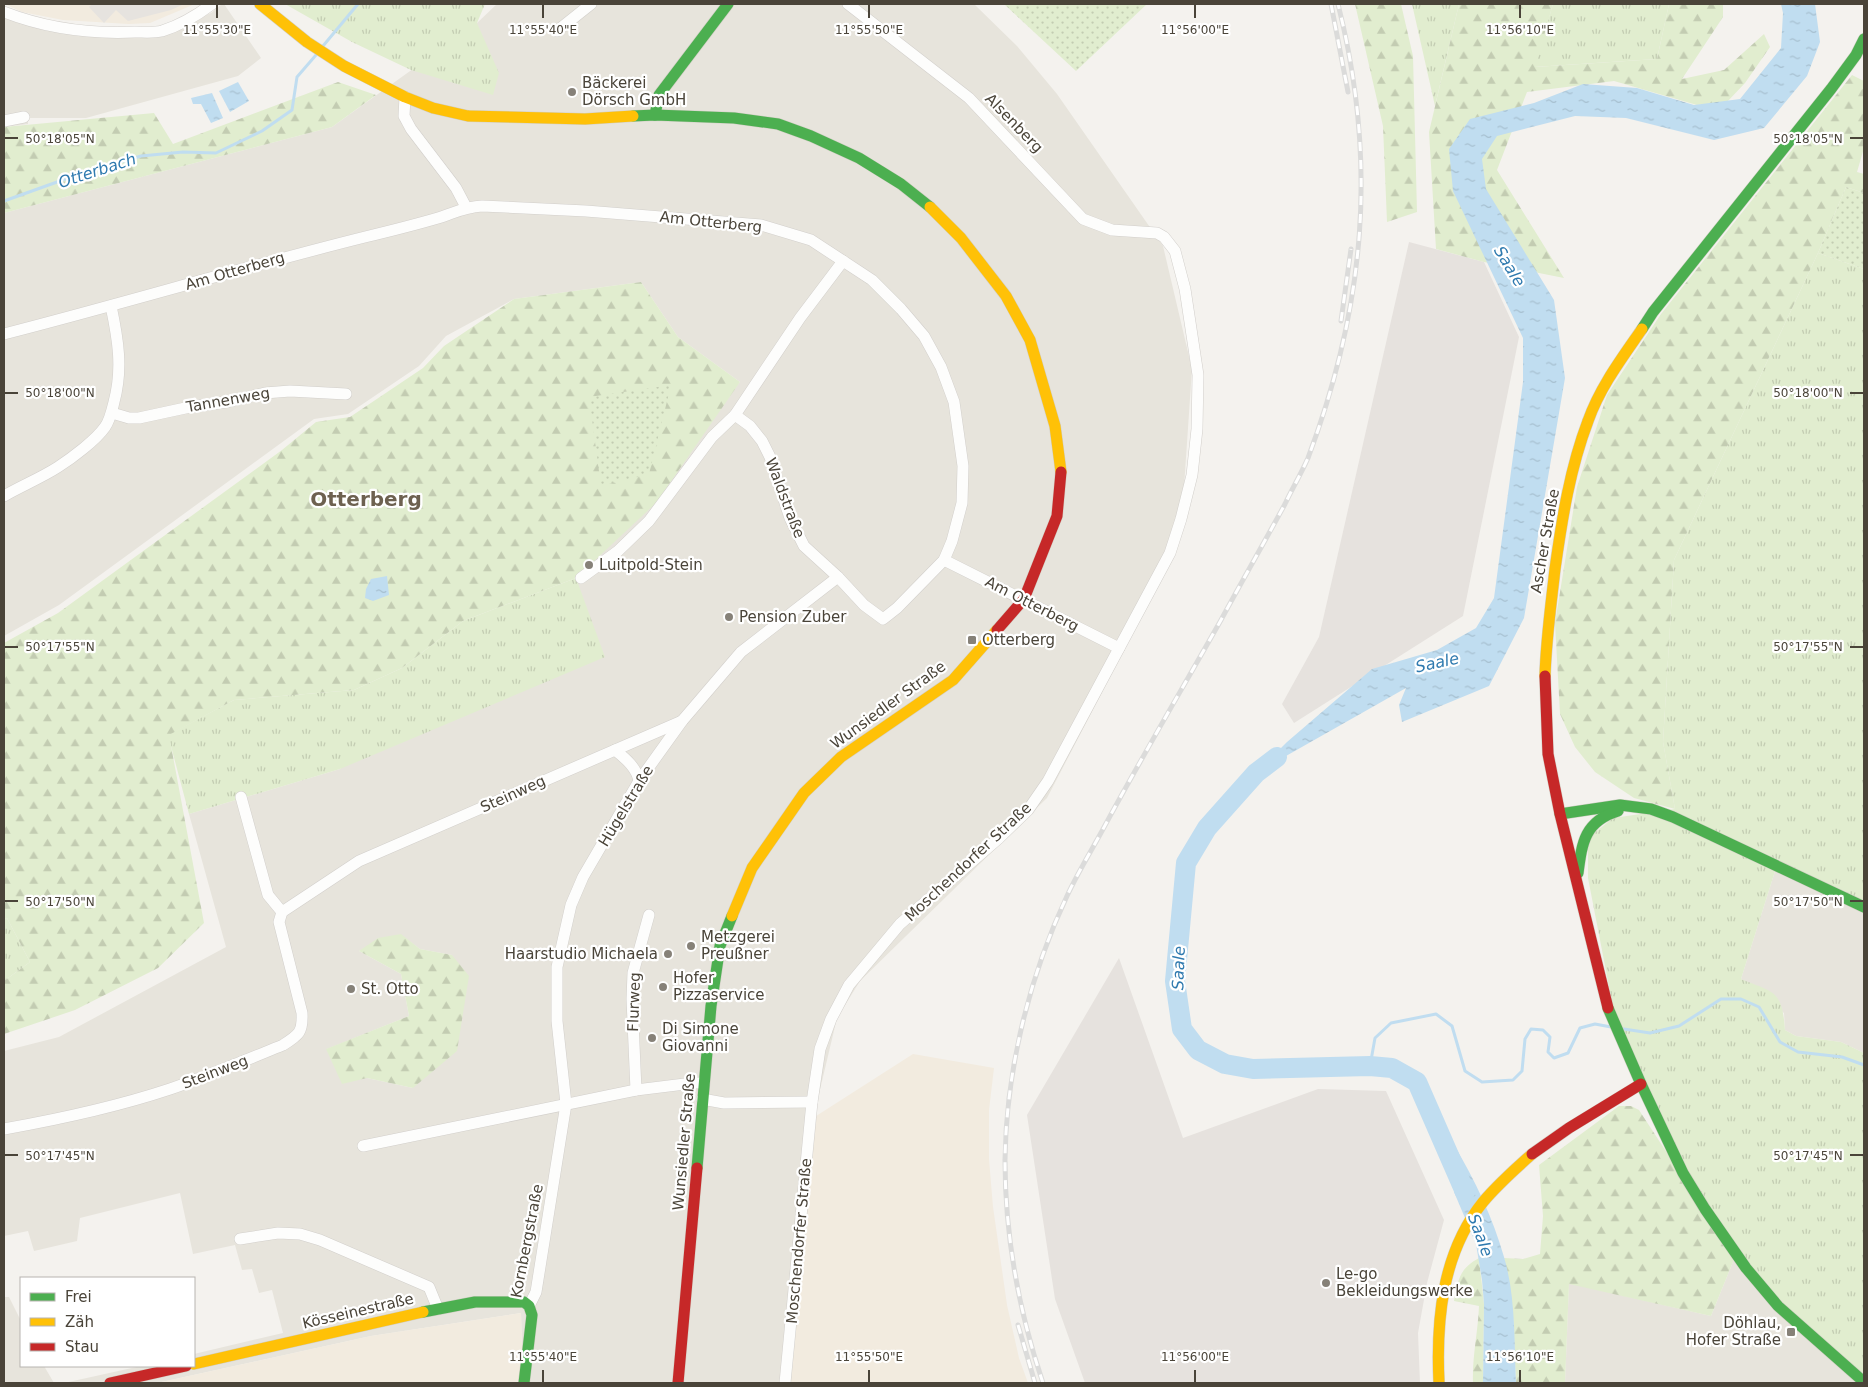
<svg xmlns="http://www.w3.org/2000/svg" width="1868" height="1387" font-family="'DejaVu Sans',sans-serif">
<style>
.residential{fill:#e7e4dc;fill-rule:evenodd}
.commercial{fill:#f2ebdf}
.industrial{fill:#e6e2de}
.grass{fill:url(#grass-tufts)}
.forest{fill:url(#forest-firs)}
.park{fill:url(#park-dots)}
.parking{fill:#e6e3df}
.water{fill:url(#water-ripples)}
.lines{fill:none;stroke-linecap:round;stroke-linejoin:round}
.stream{stroke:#c0ddf0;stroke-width:3}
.river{stroke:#c0ddf0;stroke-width:20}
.street-casing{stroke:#d2cfcb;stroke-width:12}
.fast-casing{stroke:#d2cfc5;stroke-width:12}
.slow-casing{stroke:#d2cfc5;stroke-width:12}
.jam-casing{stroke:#d2cfc5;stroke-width:12}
.street{stroke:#fdfdfc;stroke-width:11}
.fast{stroke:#4caf50;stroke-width:11}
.slow{stroke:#ffc107;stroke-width:11}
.jam{stroke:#c62828;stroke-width:11}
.rail-casing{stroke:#dbdbda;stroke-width:5}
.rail{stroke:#fff;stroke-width:3;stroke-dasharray:9;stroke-linecap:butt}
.ticks{fill:none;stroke:#4a4439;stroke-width:2}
.poi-dot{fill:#868178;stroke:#fff;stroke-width:2}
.labels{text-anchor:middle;stroke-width:4.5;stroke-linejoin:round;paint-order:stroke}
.poi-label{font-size:15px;fill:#4a4439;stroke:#fff;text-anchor:start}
.street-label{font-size:15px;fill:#4a4439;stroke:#fff}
.water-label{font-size:16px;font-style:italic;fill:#2f7aaf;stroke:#fff}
.district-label{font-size:20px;font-weight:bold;fill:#6d6150;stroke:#fff}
.ticks-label{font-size:12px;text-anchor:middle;fill:#4a4439;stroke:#fff;stroke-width:4.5;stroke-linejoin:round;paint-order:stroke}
</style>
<defs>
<pattern id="grass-tufts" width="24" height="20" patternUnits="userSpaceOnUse" patternTransform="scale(1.25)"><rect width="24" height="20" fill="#e1edcf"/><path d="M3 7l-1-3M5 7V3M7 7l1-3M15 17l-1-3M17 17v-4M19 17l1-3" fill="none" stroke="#c3ccb2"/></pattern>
<pattern id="forest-firs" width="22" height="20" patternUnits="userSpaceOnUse" patternTransform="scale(1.25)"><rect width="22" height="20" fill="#e1edcf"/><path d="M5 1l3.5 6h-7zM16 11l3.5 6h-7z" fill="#c3ccb2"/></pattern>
<pattern id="park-dots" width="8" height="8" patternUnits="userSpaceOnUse" patternTransform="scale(1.25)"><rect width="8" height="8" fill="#e1edcf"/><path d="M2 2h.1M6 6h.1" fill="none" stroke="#c3ccb2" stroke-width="1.8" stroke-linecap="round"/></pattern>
<pattern id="water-ripples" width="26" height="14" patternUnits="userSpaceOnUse" patternTransform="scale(1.25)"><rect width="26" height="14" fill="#c0ddf0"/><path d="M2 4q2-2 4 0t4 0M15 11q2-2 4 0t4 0" fill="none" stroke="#a6bfcf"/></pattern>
</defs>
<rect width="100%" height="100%" fill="#f4f2ee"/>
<g class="residential">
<polygon points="222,4 224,4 261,58 238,76 86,118 28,118 28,124 4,127 4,18 40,29 97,37 152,38 211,13"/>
<path d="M 497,4 L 974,4 L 1017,46 L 1057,94 L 1163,246 L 1192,369 L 1184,487 L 1170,562 L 1047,798 L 860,981 L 837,1018 L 813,1119 L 791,1383 L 523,1383 L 521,1313 L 371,1336 L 157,1383 L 64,1383 L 141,1366 L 194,1366 L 194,1354 L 283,1333 L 272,1290 L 259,1293 L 252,1269 L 242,1270 L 235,1245 L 193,1254 L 180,1193 L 80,1218 L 77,1241 L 34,1251 L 28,1231 L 4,1236 L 4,1051 L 59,1037 L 226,947 L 189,814 L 340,769 L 576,578 L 740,382 L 678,337 L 641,282 L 514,299 L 446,336 L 419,366 L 348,414 L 314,419 L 59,605 L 4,636 L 4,213 L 332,127 L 477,23 ZM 401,935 L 420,949 L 452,955 L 413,1088 L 367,1078 L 327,1049 L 409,1016 L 401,974 L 359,951 Z"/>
<polygon points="1776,868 1864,909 1864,1053 1841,1042 1796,1036 1785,1030 1784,1013 1741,979"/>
<polygon points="1735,1257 1864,1383 1565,1383 1569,1283 1711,1316"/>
<polygon points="4,1297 9,1297 21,1321 21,1366 44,1366 54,1383 4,1383"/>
</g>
<g class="commercial">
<polygon points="5,4 195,4 150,23 129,24 63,20 22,12"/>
<polygon points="913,1054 994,1068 989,1110 989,1159 993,1207 1007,1305 1019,1358 1028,1383 791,1383 813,1118"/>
<polygon points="521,1313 523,1383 157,1383 371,1336"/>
</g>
<g class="industrial">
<polygon points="1409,242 1484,262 1519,337 1463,616 1294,723 1282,704 1319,637"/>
<polygon points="1119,958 1183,1138 1318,1089 1386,1091 1444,1220 1427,1283 1418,1333 1420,1383 1085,1383 1055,1299 1027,1115"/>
</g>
<g class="grass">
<polygon points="285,4 485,4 477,23 499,73 493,95 411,70 352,42"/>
<polygon points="1412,4 1459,4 1435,106"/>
<polygon points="1553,4 1669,4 1657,59 1534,67"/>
<path d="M 1818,253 L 1864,269 L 1864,909 L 1776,868 L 1741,979 C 1774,993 1782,989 1785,1030 L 1796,1036 L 1841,1042 L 1864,1053 L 1864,1378 L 1775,1300 L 1699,1201 L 1613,1007 L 1588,878 L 1588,838 L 1613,818 L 1675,809 L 1663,742 L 1674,560 Z"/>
<polygon points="576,578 605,657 340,769 189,814 168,735 234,700 354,690 402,668 463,621"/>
<polygon points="7,918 30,962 4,981 4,919"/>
</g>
<g class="forest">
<polygon points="1355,4 1401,4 1413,56 1417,212 1387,222 1383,126"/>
<polygon points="1459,4 1553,4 1535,67 1657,59 1669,4 1723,4 1723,17 1682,79 1724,70 1764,34 1770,47 1745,83 1727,102 1697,105 1614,81 1527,92 1497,170 1564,278 1484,262 1436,249 1429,132"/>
<polygon points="1852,75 1864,81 1864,148 1857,172 1864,174 1864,193 1846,187 1818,253 1674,560 1663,742 1675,809 1634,798 1595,772 1575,747 1560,714 1555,623 1577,487 1607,395 1661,314"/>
<polygon points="338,82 376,95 332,127 4,213 4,127 154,113 173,144"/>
<polygon points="641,282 678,337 740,382 656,503 576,578 463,621 402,668 354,690 234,700 169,735 204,923 158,968 75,1010 4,1034 4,981 30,962 7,918 4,919 4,643 58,613 282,450 316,422 350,417 423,368 444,346 514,299"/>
<polygon points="401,934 420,949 452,955 469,976 457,1051 413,1088 367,1078 342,1084 326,1049 409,1016 401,974 359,951 378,938"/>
<polygon points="1619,1106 1631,1106 1639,1110 1735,1257 1711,1316 1569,1284 1565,1383 1516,1383 1513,1317 1504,1258 1523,1259 1540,1254 1543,1216 1539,1165"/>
<path d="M 1479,1258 L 1484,1304 L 1483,1383 L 1473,1383 C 1472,1357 1478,1332 1479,1306 L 1454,1301 C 1458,1280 1459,1269 1479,1258 Z"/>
</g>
<g class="park">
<polygon points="1004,4 1147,4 1076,71"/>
<polygon points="1846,187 1864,193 1864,269 1818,253"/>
<polygon points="671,385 649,474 601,486 589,397"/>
</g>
<polygon class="parking" points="92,4 184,4 171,10 128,21 116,10 104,23 89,7"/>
<g class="water">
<polygon points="1781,4 1815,4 1820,42 1807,76 1764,128 1714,140 1626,118 1575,116 1497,136 1482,159 1486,189 1554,300 1565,378 1524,618 1489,686 1402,722 1399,705 1406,688 1256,773 1287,742 1372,669 1437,650 1476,628 1494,598 1523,382 1523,338 1453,191 1449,149 1470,119 1534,103 1583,84 1637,88 1694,105 1740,99 1781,48 1783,13"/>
<polygon points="238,82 249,101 230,112 219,91"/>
<polygon points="212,93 223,118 211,123 201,104 193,104 191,98"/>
<polygon points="387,576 389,595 373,601 365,598 366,589 371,579"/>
<path d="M 1454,1145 C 1475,1180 1493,1218 1504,1257 C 1516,1297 1514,1342 1516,1383 L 1483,1383 L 1484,1304 L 1482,1280 L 1476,1244 L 1454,1192 Z"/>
</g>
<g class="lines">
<g class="stream">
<polyline points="323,46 358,4"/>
<polyline points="4,201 85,172 141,156 183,152 216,153 262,131 292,110 297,77 316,55"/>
<polyline points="1624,1029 1650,1033 1679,1026 1721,999 1741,999 1759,1007 1780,1042 1798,1052 1842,1057 1864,1065"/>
<polyline points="1370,1066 1375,1038 1391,1023 1436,1014 1452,1026 1465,1071 1482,1082 1513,1080 1522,1071 1525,1039 1531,1029 1543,1030 1550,1037 1548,1052 1554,1058 1568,1053 1580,1028 1595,1024 1611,1027"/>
</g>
<polyline class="river" points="1277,757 1256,773 1207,828 1186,863 1175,981 1182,1029 1198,1050 1225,1064 1253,1069 1370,1066 1392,1068 1417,1082 1465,1192"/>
<defs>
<g id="street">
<path d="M 4,12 C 45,28 91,34 135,32 C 144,32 154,33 162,31 C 181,25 196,16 212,4"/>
<polyline points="557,31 591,4"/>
<polyline points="405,97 404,116 411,129 456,188 466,207"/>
<polyline points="4,121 24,117"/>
<path d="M 4,334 C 125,303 244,267 365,237 C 390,231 414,225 438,218 C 454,213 464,207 482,206 L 586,211 L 761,225 L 811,240 L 872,280 L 901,309 L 924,336 L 941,367 L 954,402 L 963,466 L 962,503 L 952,541 L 944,560 L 897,608 L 883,619 L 864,605 L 838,577 L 804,546 L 790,518 L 770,457 L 762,441 L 750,426 L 735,415"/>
<polyline points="112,413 129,418 139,418 190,407 227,402 265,393 290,391 346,394"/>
<path d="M 4,496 C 21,486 41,478 58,467 C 72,458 96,440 105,427 C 110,420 112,410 114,402 C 123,369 118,339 111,306"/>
<polyline points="944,560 1119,648"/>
<polyline points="581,578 618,551 649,521 712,437 735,415 800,318 843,261"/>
<path d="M 615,750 C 625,758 637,768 639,781"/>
<polyline points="241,797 268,895 282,912"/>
<polyline points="636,1090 632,999 633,973 649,915"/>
<polyline points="702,1099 724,1103 812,1102"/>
<path d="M 4,1129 C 60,1119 116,1107 170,1089 C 208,1076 246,1060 283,1045 C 299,1035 303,1032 302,1013 L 279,922 L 282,912 L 359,861 L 682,721"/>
<polyline points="363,1146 636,1090 693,1083 704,1083"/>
<polyline points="240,1239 278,1233 300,1234 320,1240 429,1287 438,1309"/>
<polyline points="529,1306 536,1292 566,1104 557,1021 557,967 571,905 583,877 639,781 682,721 741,652 838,577"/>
<polyline points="785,1383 812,1102 820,1049 831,1019 849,985 900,924 999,838 1028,810 1048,781 1170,553 1181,519 1192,475 1197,429 1198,375 1185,289 1175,251 1164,237 1157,233 1112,230 1083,219 969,98 848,4"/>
</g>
<g id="fast">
<polyline points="655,115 659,95 728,4"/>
<polyline points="633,116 655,115 734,118 778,124 811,136 859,158 901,184 930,207"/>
<polyline points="1642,329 1653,312 1831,89 1856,55 1864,39"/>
<polyline points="1560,814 1620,805 1651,809 1673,817 1864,907"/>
<path d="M 1578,873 C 1582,842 1585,821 1618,811"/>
<polyline points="1608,1008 1641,1084 1683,1173 1705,1209 1746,1268 1778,1306 1864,1382"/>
<polyline points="697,1168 711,1006 720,946 732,916"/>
<polyline points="423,1312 475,1302 524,1302 529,1306 532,1315 524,1383"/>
</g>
<g id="slow">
<polyline points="260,4 307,42 344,66 405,97 433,108 468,116 585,119 633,116"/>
<polyline points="930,207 961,238 1006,296 1030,340 1055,426 1061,472"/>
<path d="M 1545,676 C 1546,640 1551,605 1555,569 C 1562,519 1570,468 1588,421 C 1600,387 1622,358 1642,329"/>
<polyline points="732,916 752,868 804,793 841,757 953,680 997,630"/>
<polyline points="194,1364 423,1312"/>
<path d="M 1439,1383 C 1436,1320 1442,1253 1483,1202 C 1498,1184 1515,1169 1532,1154"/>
</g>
<g id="jam">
<polyline points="997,630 1024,599 1057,516 1061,472"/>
<polyline points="1545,676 1548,754 1560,814 1608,1008"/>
<polyline points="1532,1154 1569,1128 1641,1084"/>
<polyline points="110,1383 186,1366"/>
<polyline points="678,1383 697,1168"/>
</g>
</defs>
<use href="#street" class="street-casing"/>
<use href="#fast" class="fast-casing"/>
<use href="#slow" class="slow-casing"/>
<use href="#jam" class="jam-casing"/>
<use href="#street" class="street"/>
<use href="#fast" class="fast"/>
<use href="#slow" class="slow"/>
<use href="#jam" class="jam"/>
<defs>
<g id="rail">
<polyline points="1331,4 1348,92"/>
<polyline points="1341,321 1351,249"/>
<polyline points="1018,1325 1035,1383"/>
<path d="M 1043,1383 C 1019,1312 1005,1235 1005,1160 C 1006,1071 1029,977 1067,896 C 1077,874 1090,853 1102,831 C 1140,760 1181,691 1221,620 C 1242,581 1264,543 1285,504 C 1292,489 1301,474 1308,458 C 1365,306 1378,162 1338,4"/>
</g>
</defs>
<use href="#rail" class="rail-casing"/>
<use href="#rail" class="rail"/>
</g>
<path class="ticks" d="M 217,5 L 217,18M 543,5 L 543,18M 869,5 L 869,18M 1195,5 L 1195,18M 1520,5 L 1520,18M 5,138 L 18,138M 1850,138 L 1863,138M 5,393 L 18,393M 1850,393 L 1863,393M 5,647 L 18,647M 1850,647 L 1863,647M 5,901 L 18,901M 1850,901 L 1863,901M 5,1155 L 18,1155M 1850,1155 L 1863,1155M 543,1370 L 543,1382M 869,1370 L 869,1382M 1195,1370 L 1195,1382M 1520,1370 L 1520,1382"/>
<g class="poi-dot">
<circle cx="572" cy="92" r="5"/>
<circle cx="589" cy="565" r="5"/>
<circle cx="729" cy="617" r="5"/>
<rect x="967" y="635" width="10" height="10" rx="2.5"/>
<circle cx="691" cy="946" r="5"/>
<circle cx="668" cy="954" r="5"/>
<circle cx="663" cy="987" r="5"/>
<circle cx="351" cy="989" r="5"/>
<circle cx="652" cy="1038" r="5"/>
<circle cx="1326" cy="1283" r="5"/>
<rect x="1786" y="1327" width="10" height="10" rx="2.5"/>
</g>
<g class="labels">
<g class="poi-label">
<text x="582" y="88">Bäckerei<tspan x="582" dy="17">Dörsch GmbH</tspan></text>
<text x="599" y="570">Luitpold-Stein</text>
<text x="739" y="622">Pension Zuber</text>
<text x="982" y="645">Otterberg</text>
<text x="701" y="942">Metzgerei<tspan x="701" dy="17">Preußner</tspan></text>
<text x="658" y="959" text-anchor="end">Haarstudio Michaela</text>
<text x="673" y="983">Hofer<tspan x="673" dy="17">Pizzaservice</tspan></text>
<text x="361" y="994">St. Otto</text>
<text x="662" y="1034">Di Simone<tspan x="662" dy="17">Giovanni</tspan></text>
<text x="1336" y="1279">Le-go<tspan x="1336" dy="17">Bekleidungswerke</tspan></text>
<text x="1781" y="1328" text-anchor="end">Döhlau,<tspan x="1781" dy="17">Hofer Straße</tspan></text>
</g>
<g class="street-label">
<text transform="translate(1014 123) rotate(46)" y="5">Alsenberg</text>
<text transform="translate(711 222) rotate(6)" y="5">Am Otterberg</text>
<text transform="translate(235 271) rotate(-16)" y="5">Am Otterberg</text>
<text transform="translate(228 400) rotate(-10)" y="5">Tannenweg</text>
<text transform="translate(785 498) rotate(69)" y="5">Waldstraße</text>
<text transform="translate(1545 541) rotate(-80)" y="5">Ascher Straße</text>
<text transform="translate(1032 604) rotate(27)" y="5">Am Otterberg</text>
<text transform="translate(888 705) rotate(-36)" y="5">Wunsiedler Straße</text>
<text transform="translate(513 794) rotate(-24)" y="5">Steinweg</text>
<text transform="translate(626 806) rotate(-59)" y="5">Hügelstraße</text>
<text transform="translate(968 862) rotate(-43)" y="5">Moschendorfer Straße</text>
<text transform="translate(634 1002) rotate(-88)" y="5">Flurweg</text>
<text transform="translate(215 1072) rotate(-21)" y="5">Steinweg</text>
<text transform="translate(684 1142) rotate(-85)" y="5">Wunsiedler Straße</text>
<text transform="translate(527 1241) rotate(-79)" y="5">Kornbergstraße</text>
<text transform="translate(799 1241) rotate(-85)" y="5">Moschendorfer Straße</text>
<text transform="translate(358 1311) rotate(-13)" y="5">Kösseinestraße</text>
</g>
<g class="water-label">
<text transform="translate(97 170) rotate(-18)" y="6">Otterbach</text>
<text transform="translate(1510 266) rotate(59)" y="6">Saale</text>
<text transform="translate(1437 662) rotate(-12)" y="6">Saale</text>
<text transform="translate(1178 968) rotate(-88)" y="6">Saale</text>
<text transform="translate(1481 1235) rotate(70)" y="6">Saale</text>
</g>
<g class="district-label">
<text x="366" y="506">Otterberg</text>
</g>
</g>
<g class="ticks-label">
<text x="217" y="34">11°55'30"E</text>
<text x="543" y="34">11°55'40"E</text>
<text x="869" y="34">11°55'50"E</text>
<text x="1195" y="34">11°56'00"E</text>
<text x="1520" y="34">11°56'10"E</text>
<text x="60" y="143">50°18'05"N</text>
<text x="1808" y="143">50°18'05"N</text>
<text x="60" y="397">50°18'00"N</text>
<text x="1808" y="397">50°18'00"N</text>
<text x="60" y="651">50°17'55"N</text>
<text x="1808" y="651">50°17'55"N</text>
<text x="60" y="906">50°17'50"N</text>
<text x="1808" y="906">50°17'50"N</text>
<text x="60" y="1160">50°17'45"N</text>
<text x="1808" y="1160">50°17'45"N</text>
<text x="543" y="1361">11°55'40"E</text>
<text x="869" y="1361">11°55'50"E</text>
<text x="1195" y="1361">11°56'00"E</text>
<text x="1520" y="1361">11°56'10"E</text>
</g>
<rect width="1868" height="1387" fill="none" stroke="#4a4439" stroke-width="10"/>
<rect x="20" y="1277" width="175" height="90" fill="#ffffff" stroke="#b7b4b0"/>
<rect x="30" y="1293" width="25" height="8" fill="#4caf50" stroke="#b7b4b0"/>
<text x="65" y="1302" font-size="15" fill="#4a4439">Frei</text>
<rect x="30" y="1318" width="25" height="8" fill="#ffc107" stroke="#b7b4b0"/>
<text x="65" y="1327" font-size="15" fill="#4a4439">Zäh</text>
<rect x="30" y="1343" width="25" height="8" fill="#c62828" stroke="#b7b4b0"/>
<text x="65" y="1352" font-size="15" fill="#4a4439">Stau</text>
</svg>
